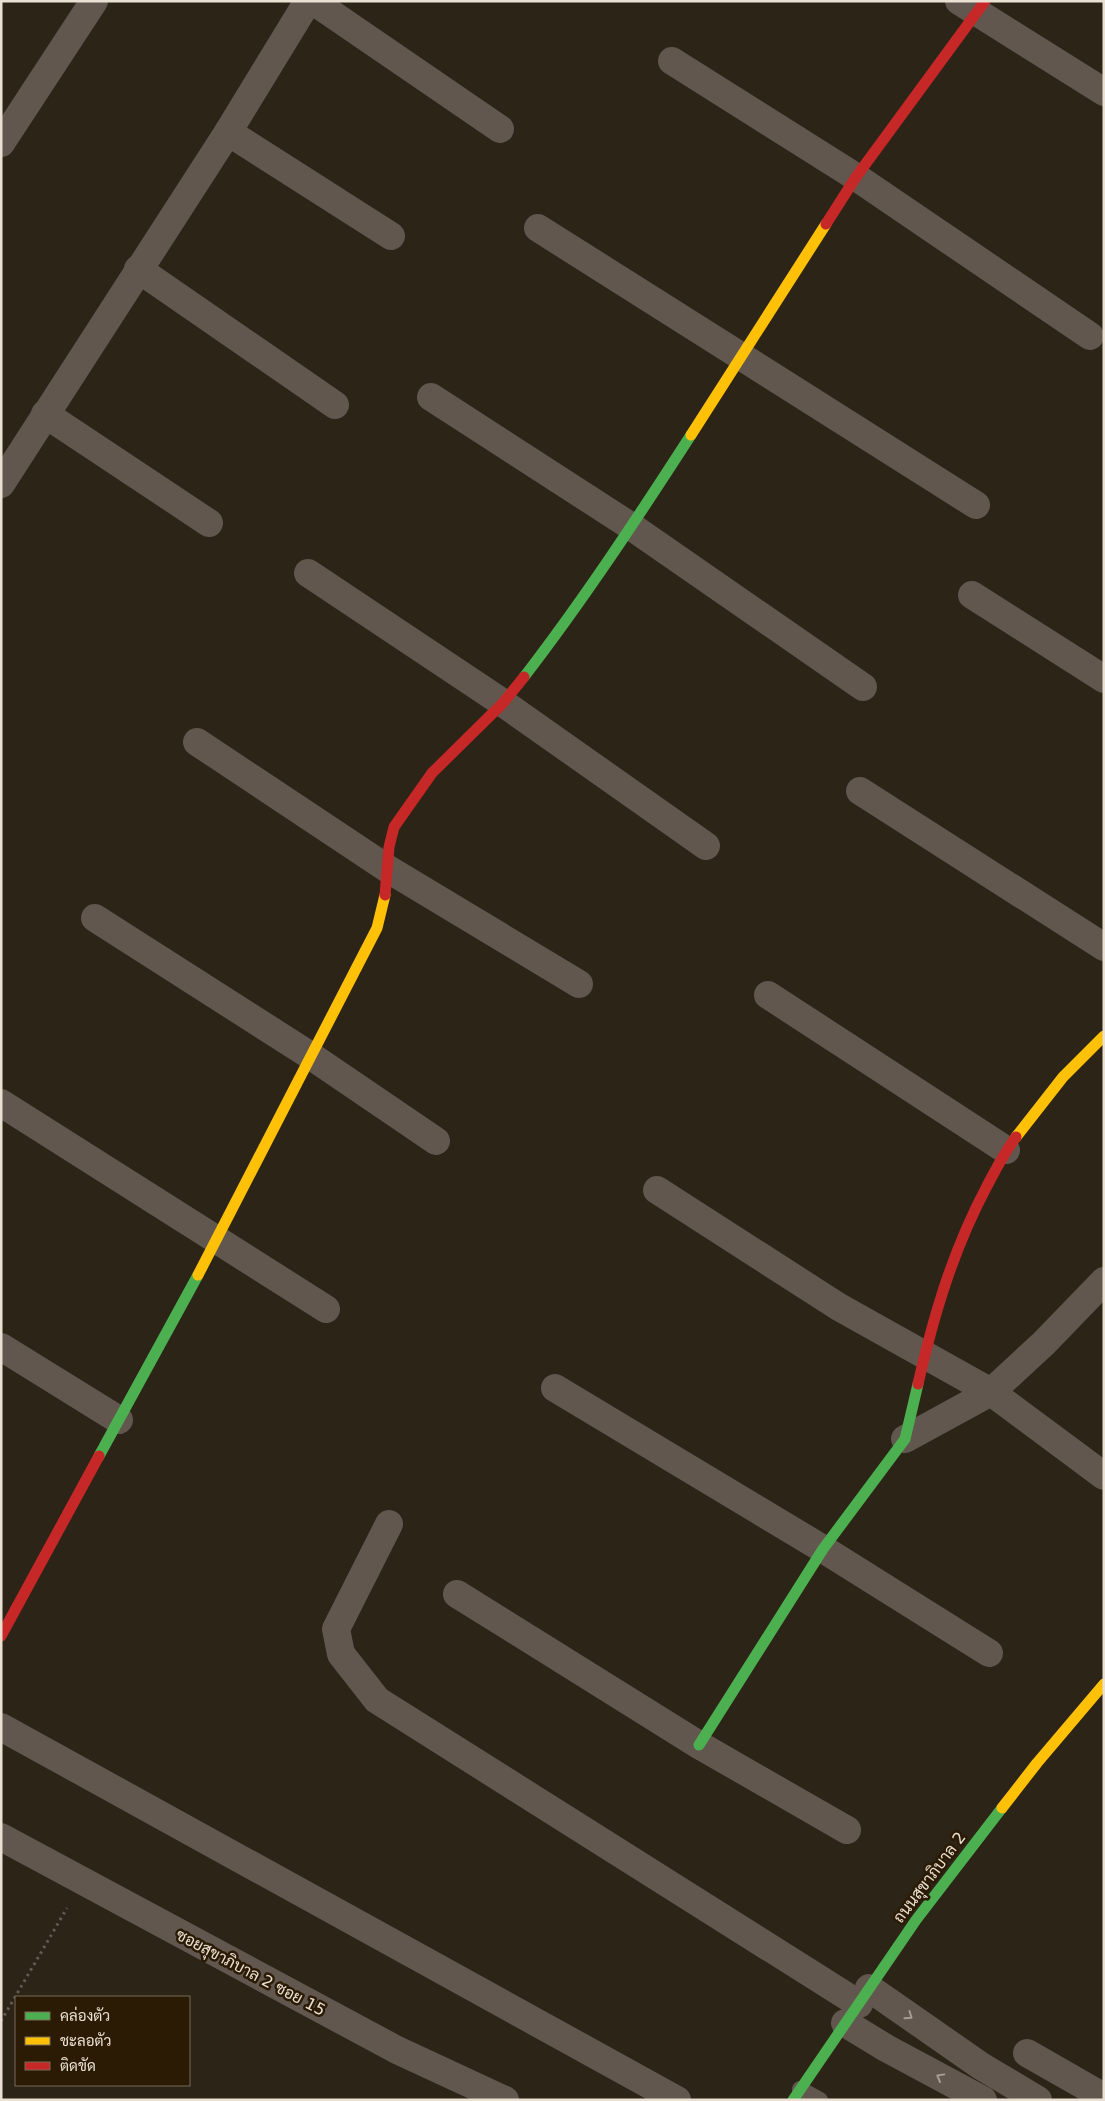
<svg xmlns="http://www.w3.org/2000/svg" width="1105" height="2101" font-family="'DejaVu Sans',Sarabun,sans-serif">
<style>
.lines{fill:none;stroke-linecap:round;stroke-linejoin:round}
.path{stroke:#625b53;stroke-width:3;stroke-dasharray:2.5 4;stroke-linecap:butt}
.lane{stroke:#61574f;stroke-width:16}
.street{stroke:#61574f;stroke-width:28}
.fast{stroke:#4caf50;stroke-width:11}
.slow{stroke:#ffc107;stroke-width:11}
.jam{stroke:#c62828;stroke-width:11}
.oneway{stroke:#a69c91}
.labels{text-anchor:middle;stroke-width:5;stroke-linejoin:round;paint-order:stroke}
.street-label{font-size:16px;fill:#ebe1d3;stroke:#2b1b05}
</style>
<rect width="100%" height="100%" fill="#2c2417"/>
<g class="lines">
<polyline class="path" points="1,2021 67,1908"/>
<polyline class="lane" points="800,2089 820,2100"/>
<g class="street">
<polyline points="313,1 500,129"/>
<polyline points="959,1 1104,92"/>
<polyline points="672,61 856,177 1090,336"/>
<polyline points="228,132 391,236"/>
<polyline points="1,143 94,1"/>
<polyline points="538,228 976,505"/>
<polyline points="138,269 335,405"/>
<polyline points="431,397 632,527 863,687"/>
<polyline points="45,414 209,523"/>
<polyline points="1,484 228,132 308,1"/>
<polyline points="308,573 503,703 706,846"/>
<polyline points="972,595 1104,679"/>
<polyline points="197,742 388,869 579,984"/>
<polyline points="860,791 1104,947"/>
<polyline points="95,918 311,1056 436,1141"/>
<polyline points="768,995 1006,1150"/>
<polyline points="1,1103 326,1309"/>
<polyline points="657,1190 839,1307 991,1392 1104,1476"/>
<polyline points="1,1347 119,1420"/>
<polyline points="555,1388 823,1549 989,1653"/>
<polyline points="905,1439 991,1392 1044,1343 1104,1281"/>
<polyline points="389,1524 336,1629 341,1654 377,1700 859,2004"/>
<polyline points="457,1594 699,1745 847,1830"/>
<polyline points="1,1727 677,2100"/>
<polyline points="1,1837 397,2050 505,2100"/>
<polyline points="869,1988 981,2066 1038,2100"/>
<polyline points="845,2023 886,2048 983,2100"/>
<polyline points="1027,2053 1104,2097"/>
</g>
<g class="fast">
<path d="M 524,677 C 584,599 638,517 691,435"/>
<polyline points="99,1456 198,1275"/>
<polyline points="699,1745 823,1549 905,1439 918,1384"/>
<polyline points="793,2100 916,1920 1002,1808"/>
</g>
<g class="slow">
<polyline points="691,435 826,224"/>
<polyline points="1016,1137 1063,1077 1104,1036"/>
<polyline points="198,1275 377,928 385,895"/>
<polyline points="1002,1808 1037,1763 1104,1684"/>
</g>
<g class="jam">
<polyline points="826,224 856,177 985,1"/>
<polyline points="385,895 389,847 394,827 432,773 503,703 524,677"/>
<path d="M 918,1384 C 934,1314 953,1250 987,1186 C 996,1169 1004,1153 1016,1137"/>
<polyline points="1,1636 99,1456"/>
</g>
</g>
<defs><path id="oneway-chevron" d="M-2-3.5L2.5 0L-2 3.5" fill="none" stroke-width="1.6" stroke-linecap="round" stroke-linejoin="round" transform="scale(1.25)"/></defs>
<g class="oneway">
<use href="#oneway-chevron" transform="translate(909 2016) rotate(35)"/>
<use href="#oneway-chevron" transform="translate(940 2077) rotate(-151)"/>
</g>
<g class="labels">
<g class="street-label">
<text transform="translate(929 1877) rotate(-53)" y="6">ถนนสุขาภิบาล 2</text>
<text transform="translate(251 1972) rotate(28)" y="6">ซอยสุขาภิบาล 2 ซอย 15</text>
</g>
</g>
<rect width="1105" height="2101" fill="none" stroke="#ebe1d3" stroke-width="5"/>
<rect x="15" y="1996" width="175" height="90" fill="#2b1b05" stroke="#786a57"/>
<rect x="25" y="2012" width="25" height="8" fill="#4caf50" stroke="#786a57"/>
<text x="60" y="2021" font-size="15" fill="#ebe1d3">คล่องตัว</text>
<rect x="25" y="2037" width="25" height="8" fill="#ffc107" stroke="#786a57"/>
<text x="60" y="2046" font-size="15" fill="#ebe1d3">ชะลอตัว</text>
<rect x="25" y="2062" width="25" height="8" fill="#c62828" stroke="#786a57"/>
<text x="60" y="2071" font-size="15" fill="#ebe1d3">ติดขัด</text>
</svg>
